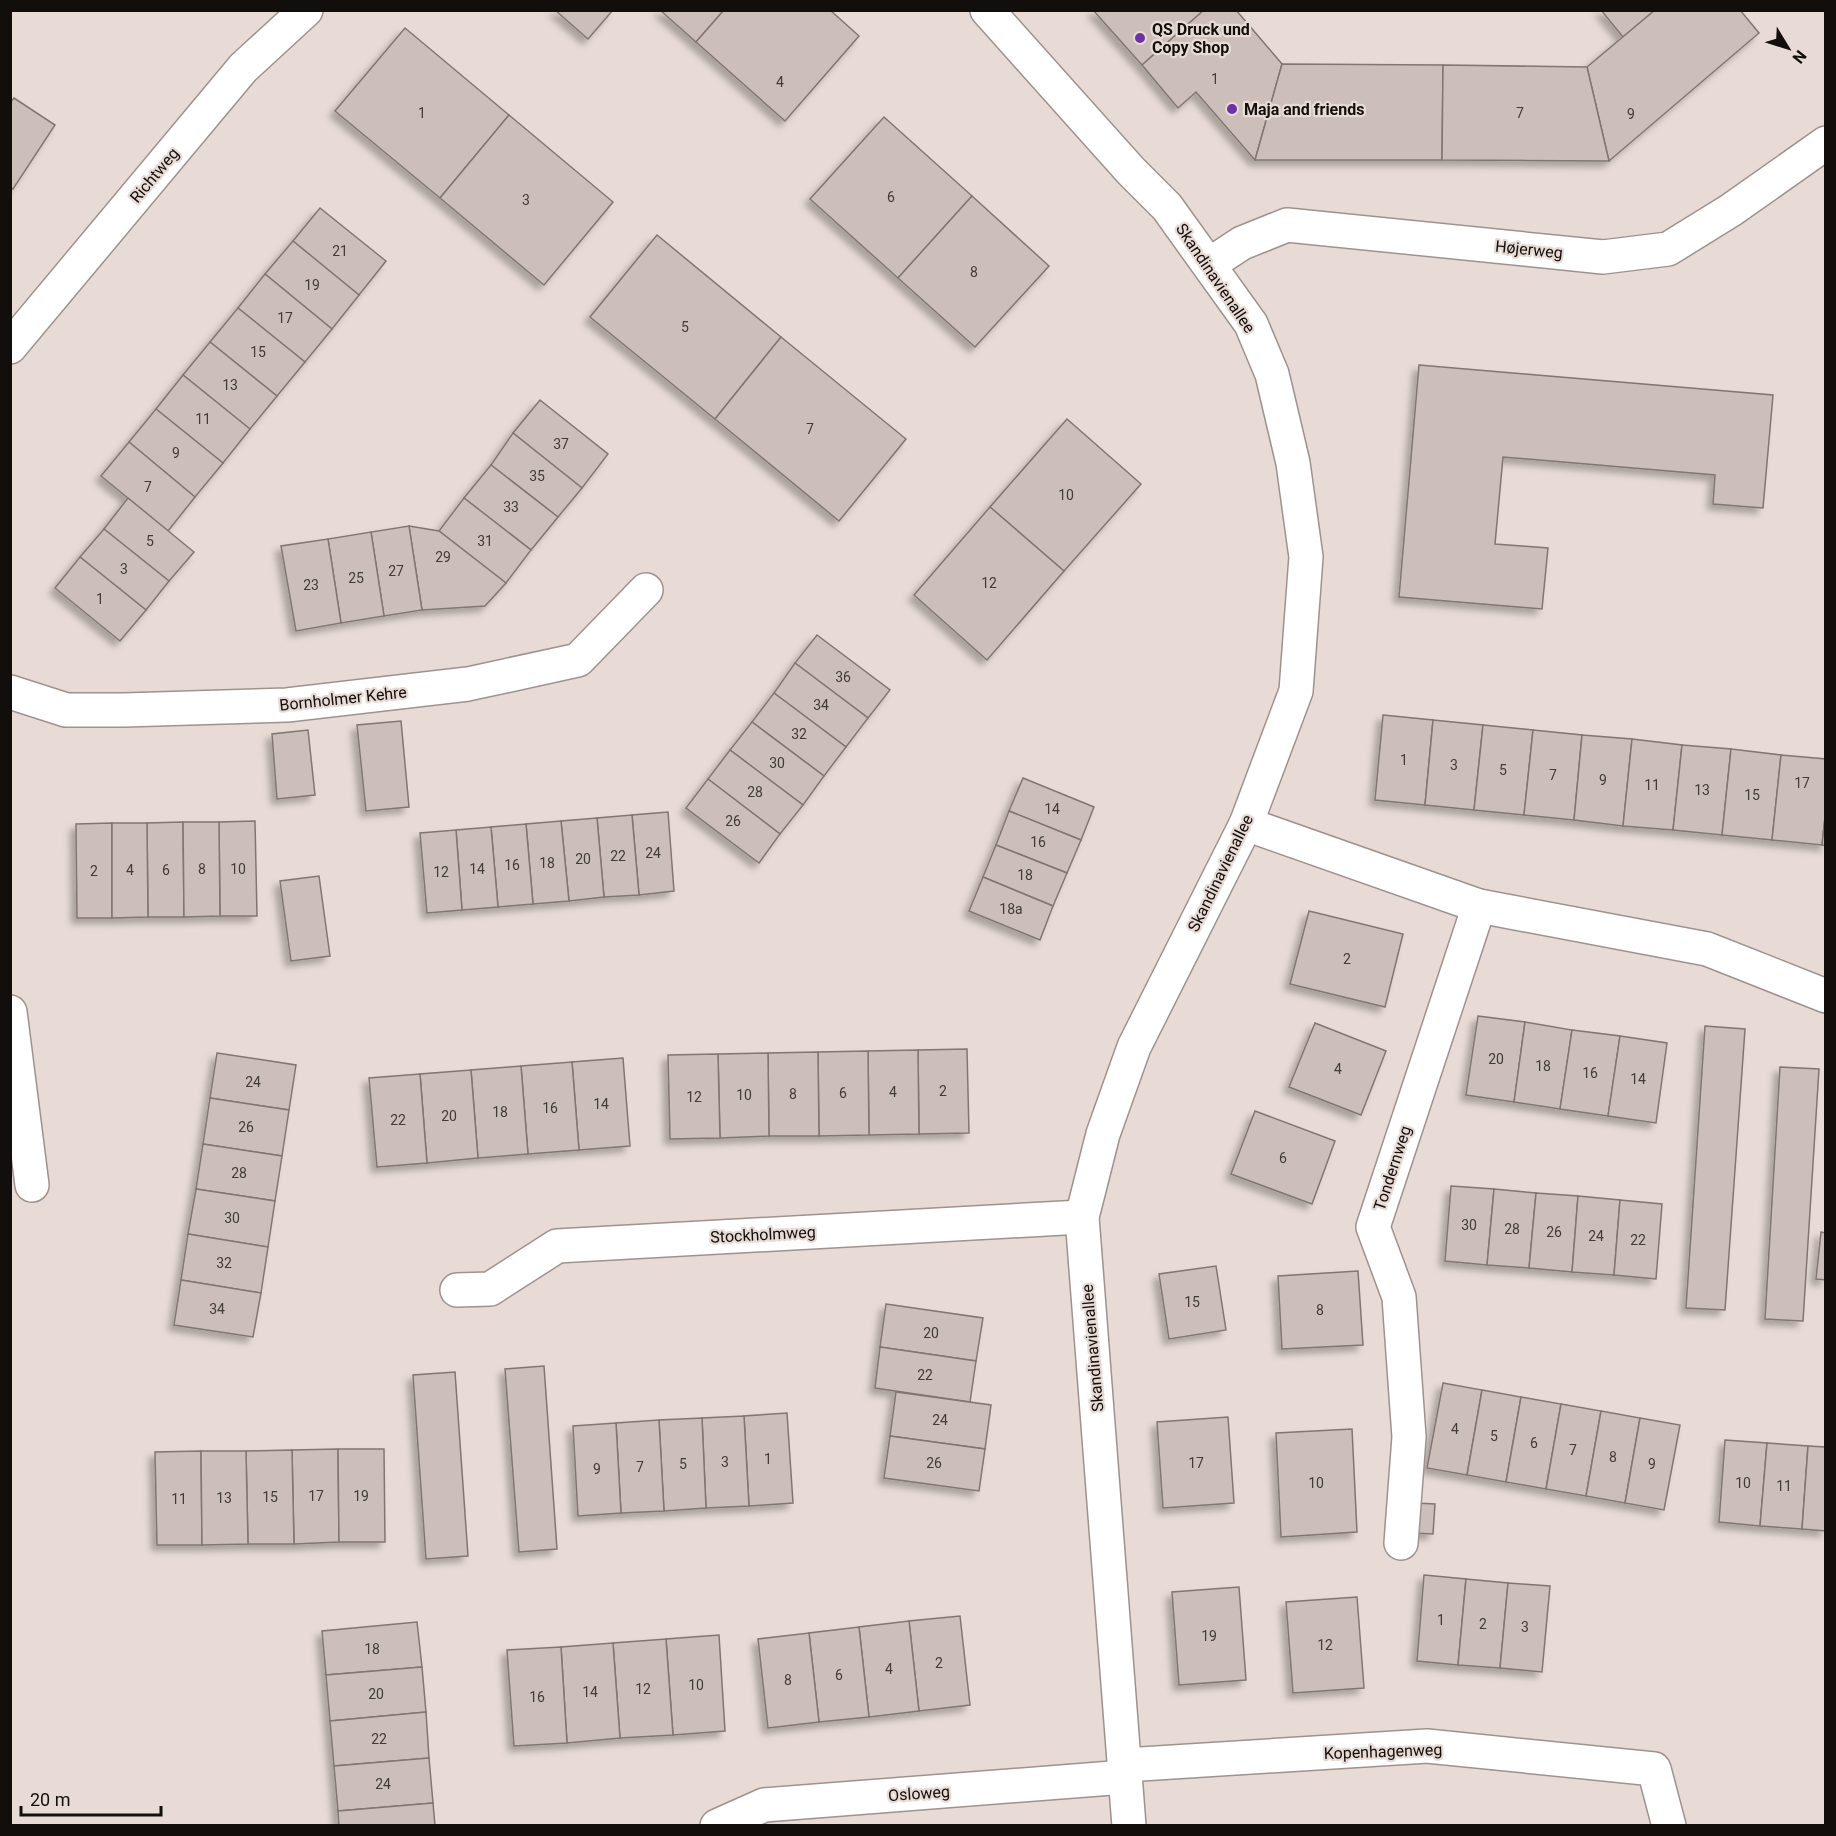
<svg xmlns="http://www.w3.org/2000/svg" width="1836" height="1836" font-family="Roboto,sans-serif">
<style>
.building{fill:#ccbfba;stroke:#827672;stroke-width:1.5;filter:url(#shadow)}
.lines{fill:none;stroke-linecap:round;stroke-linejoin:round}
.minor-casing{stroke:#9f928e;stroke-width:36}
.minor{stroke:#fff;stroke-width:33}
.poi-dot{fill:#6e30a5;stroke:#e8dbd6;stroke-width:2}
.labels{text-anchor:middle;stroke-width:4.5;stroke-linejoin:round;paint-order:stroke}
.number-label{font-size:14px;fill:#403a38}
.poi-label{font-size:16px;font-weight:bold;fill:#120e0c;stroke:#e8dbd6;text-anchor:start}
.street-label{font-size:16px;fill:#120e0c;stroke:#e8dbd6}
</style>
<defs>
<filter id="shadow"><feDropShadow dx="-5.5" dy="5.5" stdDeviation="3" flood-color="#0004"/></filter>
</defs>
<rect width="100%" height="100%" fill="#e8dbd6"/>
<g class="building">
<polygon points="555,10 613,10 588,39"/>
<polygon points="660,10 724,10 696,42"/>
<polygon points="724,10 830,10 859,36 785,121 696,42"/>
<polygon points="1093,10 1204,10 1142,65"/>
<polygon points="1204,10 1236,10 1282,64 1255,160 1196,92 1178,108 1142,65"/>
<polygon points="1601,10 1655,10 1623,37"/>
<polygon points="1655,10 1740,10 1759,33 1609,161 1587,67"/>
<polygon points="405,28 509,115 440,198 335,111"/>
<polygon points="1282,64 1443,65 1442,160 1255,160"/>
<polygon points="1443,65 1587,67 1609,161 1442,160"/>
<polygon points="14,98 55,125 13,189 10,187 10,103"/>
<polygon points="509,115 613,202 544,285 440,198"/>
<polygon points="884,117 972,196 898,278 810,199"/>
<polygon points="972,196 1049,266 975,347 898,278"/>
<polygon points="320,208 386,261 359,295 293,241"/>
<polygon points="657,235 781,337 715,419 590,317"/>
<polygon points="293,241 359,295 332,329 265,274"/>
<polygon points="265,274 332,329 305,362 238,308"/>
<polygon points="238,308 305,362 277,396 210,342"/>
<polygon points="781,337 906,439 839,521 715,419"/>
<polygon points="210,342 277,396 250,429 183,375"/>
<polygon points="1419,365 1773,395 1763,508 1713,504 1715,475 1503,457 1495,544 1548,548 1542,609 1399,597"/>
<polygon points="183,375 250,429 223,463 156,409"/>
<polygon points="540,400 608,454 582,488 513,433"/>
<polygon points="156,409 223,463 195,497 129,442"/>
<polygon points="1067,419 1141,484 1064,571 990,507"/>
<polygon points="513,433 582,488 558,517 491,465"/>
<polygon points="129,442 195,497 168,531 101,476"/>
<polygon points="491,465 558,517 531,550 464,498"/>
<polygon points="128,498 194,552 169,581 104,529"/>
<polygon points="464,498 531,550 506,583 439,531"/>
<polygon points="990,507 1064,571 987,660 914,595"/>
<polygon points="409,526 439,531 506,583 485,606 422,610"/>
<polygon points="409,526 422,610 384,616 371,532"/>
<polygon points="104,529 169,581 146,610 80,557"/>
<polygon points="371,532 384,616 341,623 328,539"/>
<polygon points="328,539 341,623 296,631 281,546"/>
<polygon points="80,557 146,610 120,641 55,588"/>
<polygon points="817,635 890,690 868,718 795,663"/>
<polygon points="795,663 868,718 846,747 774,693"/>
<polygon points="774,693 846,747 824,776 752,722"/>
<polygon points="1383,715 1433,720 1425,805 1375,800"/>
<polygon points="1433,720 1483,725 1474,810 1425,805"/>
<polygon points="401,721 409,807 366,811 357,725"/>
<polygon points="752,722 824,776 803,805 730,750"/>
<polygon points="1483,725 1533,730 1524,815 1474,810"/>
<polygon points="308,730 315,795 277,799 272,734"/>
<polygon points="1533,730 1582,735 1574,820 1524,815"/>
<polygon points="1582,735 1632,739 1623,826 1574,820"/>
<polygon points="1632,739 1682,745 1673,830 1623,826"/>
<polygon points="1682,745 1731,749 1722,835 1673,830"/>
<polygon points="1731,749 1781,755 1772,840 1722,835"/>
<polygon points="730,750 803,805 780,834 708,779"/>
<polygon points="1781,755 1826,759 1826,808 1822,845 1772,840"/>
<polygon points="1023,778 1094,807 1081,840 1009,811"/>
<polygon points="708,779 780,834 759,863 686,808"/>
<polygon points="1826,808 1826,846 1822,845"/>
<polygon points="1009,811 1081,840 1067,873 996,845"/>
<polygon points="668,812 674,891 639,895 632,815"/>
<polygon points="632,815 639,895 604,897 597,818"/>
<polygon points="597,818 604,897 569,901 561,821"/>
<polygon points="255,821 257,916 220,916 219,822"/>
<polygon points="561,821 569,901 533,904 526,824"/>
<polygon points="183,822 184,917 148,917 147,823"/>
<polygon points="183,822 219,822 220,916 184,917"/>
<polygon points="112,823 112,918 77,918 76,824"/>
<polygon points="112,823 147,823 148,917 112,918"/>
<polygon points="526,824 533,904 498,907 491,827"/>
<polygon points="491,827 498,907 462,910 456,830"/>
<polygon points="456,830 462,910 427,913 420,833"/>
<polygon points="996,845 1067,873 1053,906 983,877"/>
<polygon points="319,876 330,956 291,961 280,881"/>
<polygon points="983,877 1053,906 1040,940 969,911"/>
<polygon points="1309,911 1403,934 1385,1007 1290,984"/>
<polygon points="1478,1016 1525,1022 1514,1102 1466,1095"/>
<polygon points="1525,1022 1572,1030 1560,1109 1514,1102"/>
<polygon points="1315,1023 1386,1051 1361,1115 1289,1087"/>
<polygon points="1705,1026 1745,1029 1725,1310 1686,1308"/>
<polygon points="1572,1030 1620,1036 1608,1116 1560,1109"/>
<polygon points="1620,1036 1667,1043 1656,1123 1608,1116"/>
<polygon points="967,1049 969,1133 919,1134 918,1050"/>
<polygon points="918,1050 919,1134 869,1135 868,1051"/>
<polygon points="868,1051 869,1135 819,1136 818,1052"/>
<polygon points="818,1052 819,1136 769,1136 768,1053"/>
<polygon points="217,1053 296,1065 289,1110 210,1098"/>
<polygon points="768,1053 769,1136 720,1138 718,1054"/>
<polygon points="718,1054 720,1138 670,1139 668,1055"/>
<polygon points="623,1058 630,1146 579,1150 572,1062"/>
<polygon points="572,1062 579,1150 528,1154 521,1066"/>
<polygon points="521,1066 528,1154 478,1158 471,1070"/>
<polygon points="1780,1067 1819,1069 1803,1321 1765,1319"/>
<polygon points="471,1070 478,1158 427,1163 420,1074"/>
<polygon points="420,1074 427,1163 377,1167 369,1078"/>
<polygon points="210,1098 289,1110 282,1156 203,1144"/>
<polygon points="1255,1111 1335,1141 1312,1204 1231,1174"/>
<polygon points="203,1144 282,1156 275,1201 196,1189"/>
<polygon points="1451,1186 1494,1189 1487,1265 1445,1261"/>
<polygon points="196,1189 275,1201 268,1247 188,1234"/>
<polygon points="1494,1189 1536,1193 1529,1268 1487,1265"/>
<polygon points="1536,1193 1578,1196 1572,1272 1529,1268"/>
<polygon points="1578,1196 1620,1200 1614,1275 1572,1272"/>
<polygon points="1620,1200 1662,1204 1656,1279 1614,1275"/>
<polygon points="1821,1232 1826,1233 1826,1280 1816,1279"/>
<polygon points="188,1234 268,1247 261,1293 181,1280"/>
<polygon points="1216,1266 1226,1330 1169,1339 1159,1274"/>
<polygon points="1358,1271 1363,1345 1282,1349 1278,1276"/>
<polygon points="181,1280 261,1293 253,1337 174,1325"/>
<polygon points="886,1304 983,1318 976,1361 880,1347"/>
<polygon points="880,1347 976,1361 970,1402 875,1388"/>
<polygon points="544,1366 557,1549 519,1552 505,1369"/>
<polygon points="455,1372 468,1556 426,1559 413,1375"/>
<polygon points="1443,1383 1482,1390 1467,1475 1427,1468"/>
<polygon points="1482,1390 1521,1397 1506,1482 1467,1475"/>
<polygon points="896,1392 991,1405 985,1449 890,1436"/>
<polygon points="1521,1397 1561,1404 1546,1489 1506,1482"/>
<polygon points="1561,1404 1601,1411 1586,1496 1546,1489"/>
<polygon points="1601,1411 1640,1418 1625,1503 1586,1496"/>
<polygon points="787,1413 793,1503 749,1506 744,1416"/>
<polygon points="744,1416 749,1506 706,1508 702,1418"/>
<polygon points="1228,1417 1234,1503 1163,1508 1157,1422"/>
<polygon points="702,1418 706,1508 664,1511 659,1420"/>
<polygon points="1640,1418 1680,1425 1664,1510 1625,1503"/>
<polygon points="659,1420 664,1511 621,1513 616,1423"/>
<polygon points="616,1423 621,1513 578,1516 573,1426"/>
<polygon points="1352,1429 1357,1532 1281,1537 1276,1433"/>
<polygon points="890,1436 985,1449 979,1491 884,1478"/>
<polygon points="1725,1440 1767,1443 1760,1526 1719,1522"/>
<polygon points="1767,1443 1808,1446 1802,1529 1760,1526"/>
<polygon points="1808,1446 1826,1447 1826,1531 1802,1529"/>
<polygon points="338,1449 339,1542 294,1544 292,1450"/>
<polygon points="338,1449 384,1449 385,1542 339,1542"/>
<polygon points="292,1450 294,1544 248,1544 246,1451"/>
<polygon points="201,1451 202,1545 157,1545 155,1452"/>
<polygon points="201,1451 246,1451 248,1544 202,1545"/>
<polygon points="1415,1503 1435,1504 1433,1534 1413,1533"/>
<polygon points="1424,1575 1466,1579 1458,1665 1417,1661"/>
<polygon points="1466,1579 1508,1583 1500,1668 1458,1665"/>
<polygon points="1508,1583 1550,1586 1542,1672 1500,1668"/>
<polygon points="1239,1587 1246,1680 1179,1685 1172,1592"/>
<polygon points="1357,1597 1364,1688 1293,1693 1286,1602"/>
<polygon points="960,1616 970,1705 919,1711 909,1621"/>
<polygon points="909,1621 919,1711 869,1717 859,1627"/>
<polygon points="417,1622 422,1667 326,1675 322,1631"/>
<polygon points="859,1627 869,1717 819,1722 809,1633"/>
<polygon points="809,1633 819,1722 768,1728 758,1639"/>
<polygon points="719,1635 725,1731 673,1735 666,1639"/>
<polygon points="666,1639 673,1735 620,1738 613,1643"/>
<polygon points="613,1643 620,1738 567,1743 561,1647"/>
<polygon points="561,1647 567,1743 514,1746 507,1650"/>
<polygon points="422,1667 426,1712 330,1721 326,1675"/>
<polygon points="426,1712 429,1758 334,1766 330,1721"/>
<polygon points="429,1758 433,1803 338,1811 334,1766"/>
<polygon points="433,1803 435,1826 339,1826 338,1811"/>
</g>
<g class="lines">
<defs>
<g id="minor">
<polyline points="987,10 1131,171 1167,207 1251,324 1272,374 1293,463 1306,557 1296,691 1246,824 1134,1047 1103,1134 1082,1217 1129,1826"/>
<polyline points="1210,264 1242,243 1287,225 1603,257 1668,249 1731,210 1826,143"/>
<polyline points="10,347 243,68 306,10"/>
<polyline points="10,692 66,710 124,710 287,705 468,684 578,660 646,590"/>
<polyline points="1246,824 1479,906 1707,949 1826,996"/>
<polyline points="10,1012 32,1185"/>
<polyline points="457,1290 490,1289 557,1246 1082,1217"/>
<polyline points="1401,1543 1409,1437 1399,1297 1373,1227 1479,906"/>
<polyline points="1125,1765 1427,1746 1654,1769 1669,1826"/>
<polyline points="717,1826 764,1805 1125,1777"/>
</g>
</defs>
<use href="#minor" class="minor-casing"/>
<use href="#minor" class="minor"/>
</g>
<g class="poi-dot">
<circle cx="1140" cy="38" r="6"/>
<circle cx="1232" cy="109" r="6"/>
</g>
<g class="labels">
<g class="number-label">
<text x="1215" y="84">1</text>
<text x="780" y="87">4</text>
<text x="422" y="118">1</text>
<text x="1520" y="118">7</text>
<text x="1631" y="119">9</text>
<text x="891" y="202">6</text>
<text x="526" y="205">3</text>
<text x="340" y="256">21</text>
<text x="974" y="277">8</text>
<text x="312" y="290">19</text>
<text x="285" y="323">17</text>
<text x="685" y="332">5</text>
<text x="258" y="357">15</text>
<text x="230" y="390">13</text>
<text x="203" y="424">11</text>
<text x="810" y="434">7</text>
<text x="561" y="449">37</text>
<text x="176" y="458">9</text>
<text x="537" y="481">35</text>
<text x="148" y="492">7</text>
<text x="1066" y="500">10</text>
<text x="511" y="512">33</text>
<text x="150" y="546">5</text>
<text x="485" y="546">31</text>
<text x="443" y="562">29</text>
<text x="124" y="574">3</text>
<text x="396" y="576">27</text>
<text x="356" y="583">25</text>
<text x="989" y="588">12</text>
<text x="311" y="590">23</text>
<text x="100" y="604">1</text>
<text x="843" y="682">36</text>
<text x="821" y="710">34</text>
<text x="799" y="739">32</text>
<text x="1404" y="765">1</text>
<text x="777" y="768">30</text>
<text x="1454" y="770">3</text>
<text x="1503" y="775">5</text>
<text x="1553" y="780">7</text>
<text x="1603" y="785">9</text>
<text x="1802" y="788">17</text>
<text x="1652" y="790">11</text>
<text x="1702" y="795">13</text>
<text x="755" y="797">28</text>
<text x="1752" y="800">15</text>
<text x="1052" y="814">14</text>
<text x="733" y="826">26</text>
<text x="1038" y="847">16</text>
<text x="653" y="858">24</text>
<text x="618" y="861">22</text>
<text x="583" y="864">20</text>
<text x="547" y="868">18</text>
<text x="512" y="870">16</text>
<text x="202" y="874">8</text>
<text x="238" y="874">10</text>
<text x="477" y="874">14</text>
<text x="130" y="875">4</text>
<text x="166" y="875">6</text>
<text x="94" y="876">2</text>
<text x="441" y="877">12</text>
<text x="1025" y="880">18</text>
<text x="1011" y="914">18a</text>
<text x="1347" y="964">2</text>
<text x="1496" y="1064">20</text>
<text x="1543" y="1071">18</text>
<text x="1338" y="1074">4</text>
<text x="1590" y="1078">16</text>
<text x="1638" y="1084">14</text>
<text x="253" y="1087">24</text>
<text x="943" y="1096">2</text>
<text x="893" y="1097">4</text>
<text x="843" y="1098">6</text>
<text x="793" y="1099">8</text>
<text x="744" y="1100">10</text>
<text x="694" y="1102">12</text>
<text x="601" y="1109">14</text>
<text x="550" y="1113">16</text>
<text x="500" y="1117">18</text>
<text x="449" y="1121">20</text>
<text x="398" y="1125">22</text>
<text x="246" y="1132">26</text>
<text x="1283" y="1163">6</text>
<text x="239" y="1178">28</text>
<text x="232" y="1223">30</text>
<text x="1469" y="1230">30</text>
<text x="1512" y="1234">28</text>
<text x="1554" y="1237">26</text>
<text x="1596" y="1241">24</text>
<text x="1638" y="1245">22</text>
<text x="224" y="1268">32</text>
<text x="1192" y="1307">15</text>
<text x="217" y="1314">34</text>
<text x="1320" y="1315">8</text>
<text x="931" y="1338">20</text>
<text x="925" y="1380">22</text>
<text x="940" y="1425">24</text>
<text x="1455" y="1434">4</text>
<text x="1494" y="1441">5</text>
<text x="1534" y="1448">6</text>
<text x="1573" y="1455">7</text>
<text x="1613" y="1462">8</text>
<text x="768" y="1464">1</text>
<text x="725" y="1467">3</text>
<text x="934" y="1468">26</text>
<text x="1196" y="1468">17</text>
<text x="683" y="1469">5</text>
<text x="1652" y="1469">9</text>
<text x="640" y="1472">7</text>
<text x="597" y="1474">9</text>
<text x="1316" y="1488">10</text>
<text x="1743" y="1488">10</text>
<text x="1784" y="1491">11</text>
<text x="316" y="1501">17</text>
<text x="361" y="1501">19</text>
<text x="270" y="1502">15</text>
<text x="224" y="1503">13</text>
<text x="179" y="1504">11</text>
<text x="1441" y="1625">1</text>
<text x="1483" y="1629">2</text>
<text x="1525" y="1632">3</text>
<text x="1209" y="1641">19</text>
<text x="1325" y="1650">12</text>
<text x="372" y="1654">18</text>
<text x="939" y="1668">2</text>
<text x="889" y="1674">4</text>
<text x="839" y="1680">6</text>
<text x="788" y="1685">8</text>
<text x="696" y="1690">10</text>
<text x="643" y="1694">12</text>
<text x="590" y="1697">14</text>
<text x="376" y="1699">20</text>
<text x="537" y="1702">16</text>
<text x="379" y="1744">22</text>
<text x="383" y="1789">24</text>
</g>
<g class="poi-label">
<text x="1152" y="35">QS Druck und<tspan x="1152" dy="18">Copy Shop</tspan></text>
<text x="1244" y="115">Maja and friends</text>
</g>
<g class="street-label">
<text transform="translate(154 175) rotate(-50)" y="6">Richtweg</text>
<text transform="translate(1529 249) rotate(6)" y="6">Højerweg</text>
<text transform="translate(1216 278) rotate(56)" y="6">Skandinavienallee</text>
<text transform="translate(343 698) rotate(-6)" y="6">Bornholmer Kehre</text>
<text transform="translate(1220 873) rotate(-64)" y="6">Skandinavienallee</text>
<text transform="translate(1392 1168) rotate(-72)" y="6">Tondernweg</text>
<text transform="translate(763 1234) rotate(-3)" y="6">Stockholmweg</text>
<text transform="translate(1092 1348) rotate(-95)" y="6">Skandinavienallee</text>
<text transform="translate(1383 1751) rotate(-2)" y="6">Kopenhagenweg</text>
<text transform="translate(919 1793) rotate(-4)" y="6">Osloweg</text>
</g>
</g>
<rect width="1836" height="1836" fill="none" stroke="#120e0c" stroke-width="24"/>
<g transform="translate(1788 48) rotate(128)" stroke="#e8dbd6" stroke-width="4.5" paint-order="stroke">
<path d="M0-4.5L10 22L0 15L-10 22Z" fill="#120e0c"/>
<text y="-9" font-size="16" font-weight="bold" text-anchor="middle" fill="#120e0c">N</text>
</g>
<path d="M21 1806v9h140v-9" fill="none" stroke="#120e0c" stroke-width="3"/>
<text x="30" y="1806" font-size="18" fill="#120e0c" stroke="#e8dbd6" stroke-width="4.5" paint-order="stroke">20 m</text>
</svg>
